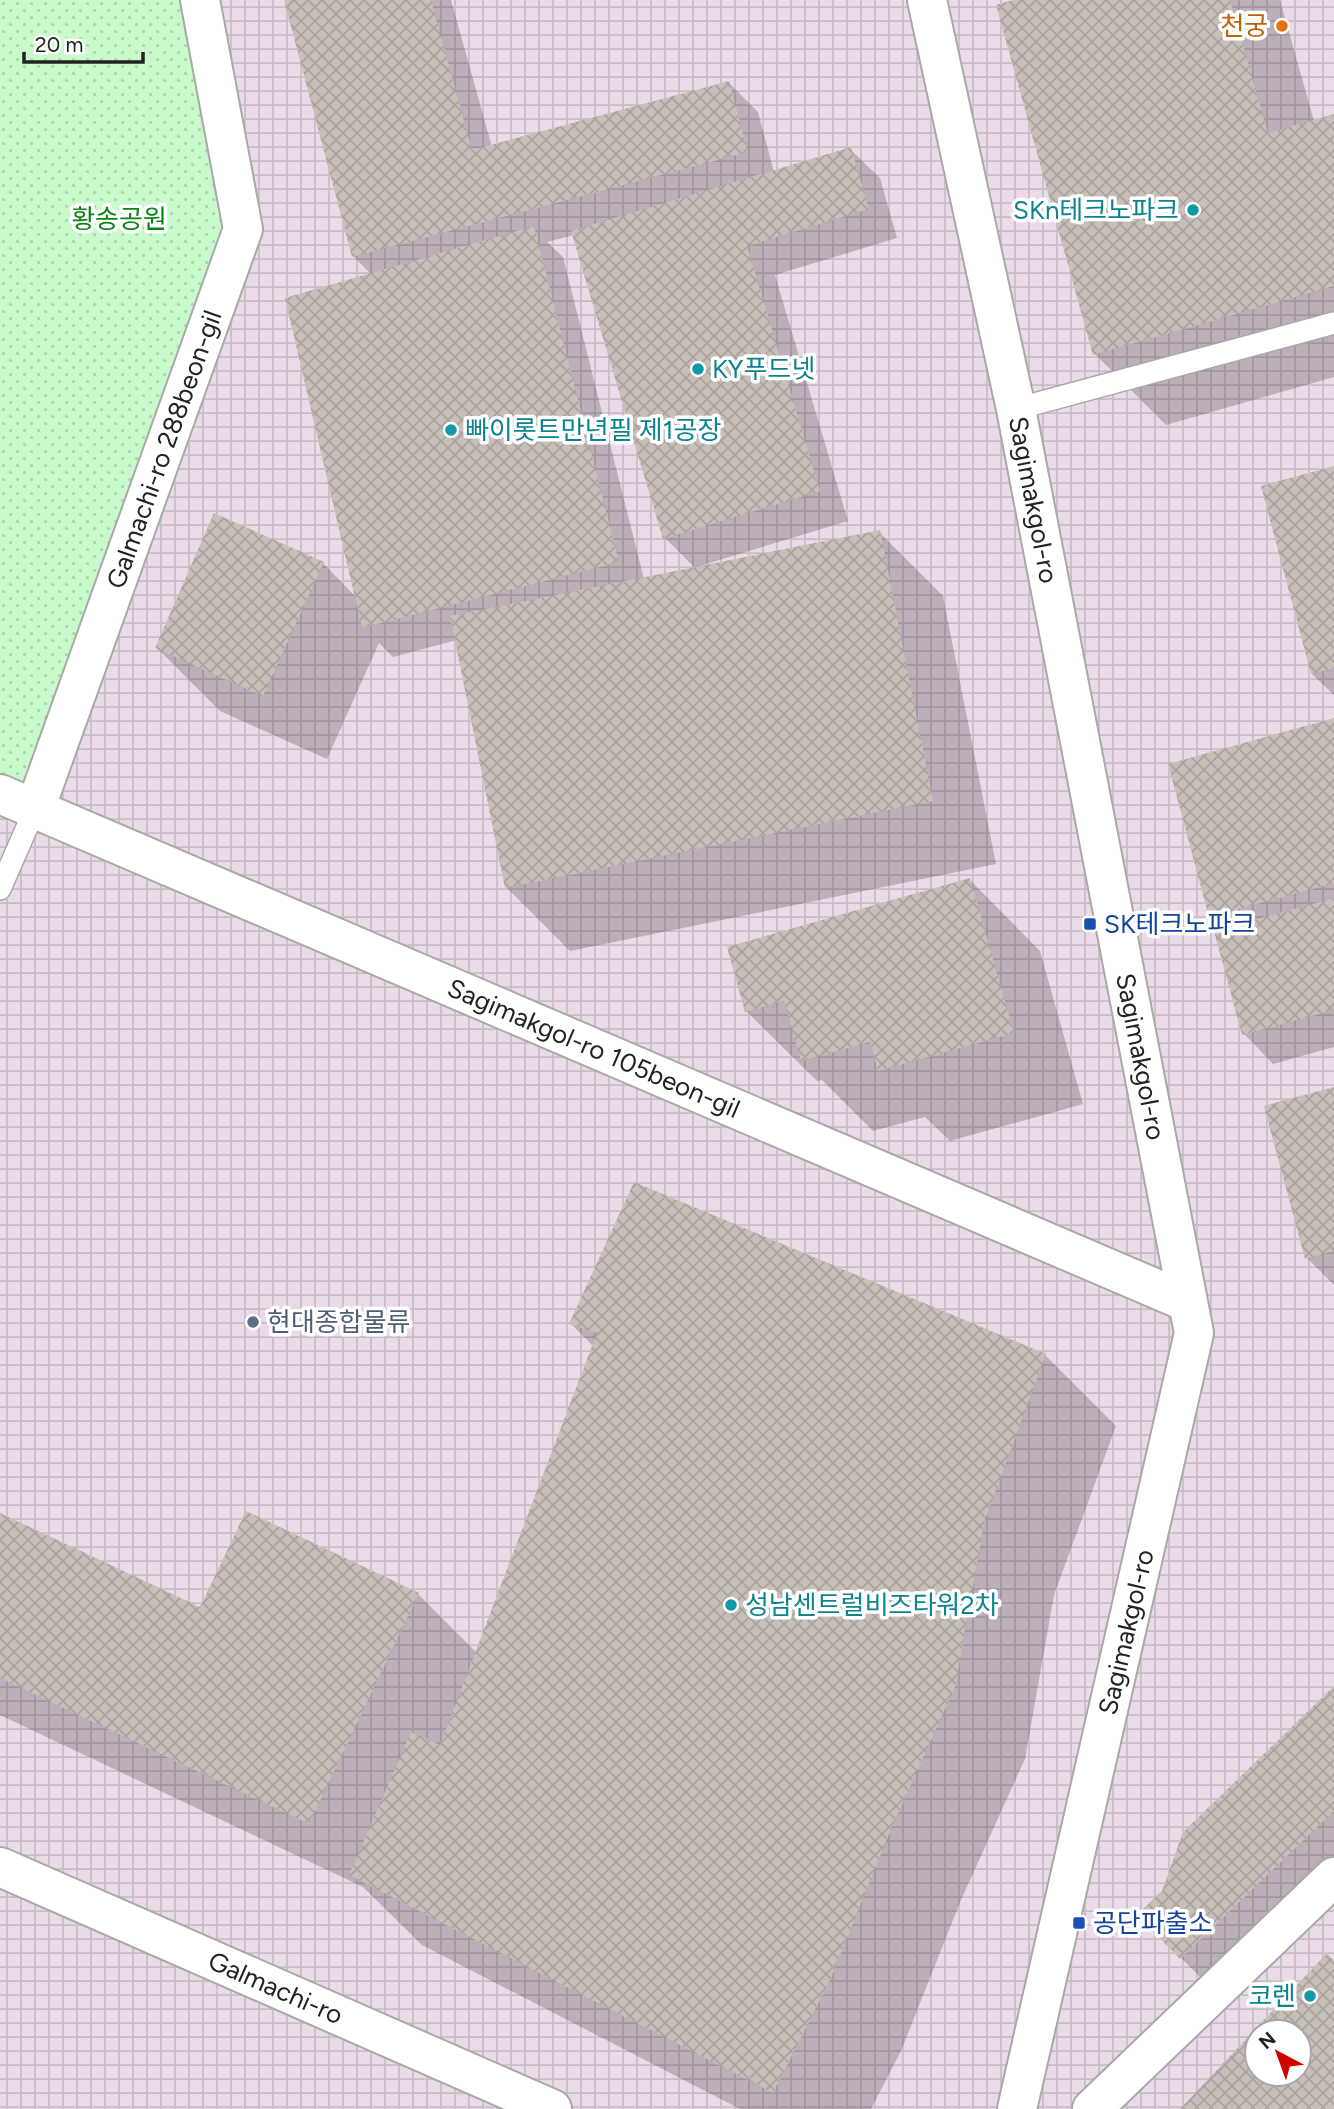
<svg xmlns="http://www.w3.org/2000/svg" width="1334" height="2109" font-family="Figtree,'Noto Sans KR',sans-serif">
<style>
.industrial{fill:url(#industrial-grid);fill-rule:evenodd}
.park{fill:url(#park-dots)}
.shadow{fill:#0003;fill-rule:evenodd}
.building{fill:url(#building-cross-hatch);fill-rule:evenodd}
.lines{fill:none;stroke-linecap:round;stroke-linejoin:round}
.service-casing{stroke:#a9a9a9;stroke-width:24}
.minor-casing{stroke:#a9a9a9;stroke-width:42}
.tertiary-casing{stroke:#a9a9a9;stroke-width:42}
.service{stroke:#fff;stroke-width:21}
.minor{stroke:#fff;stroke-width:38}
.tertiary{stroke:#fff;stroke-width:38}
.food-dot{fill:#e8710a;stroke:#fff;stroke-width:2.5}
.culture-dot{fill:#0f9aa8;stroke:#fff;stroke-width:2.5}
.transit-dot{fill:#1a4fb4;stroke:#fff;stroke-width:2.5}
.service-dot{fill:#5c6f8a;stroke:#fff;stroke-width:2.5}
.labels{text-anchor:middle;stroke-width:7;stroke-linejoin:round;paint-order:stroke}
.food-label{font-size:26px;fill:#c56008;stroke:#fff;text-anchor:end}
.culture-label{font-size:26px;fill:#0d838f;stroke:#fff;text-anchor:start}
.park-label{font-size:26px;fill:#0c8416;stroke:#fff}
.street-label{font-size:26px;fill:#222;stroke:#fff}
.transit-label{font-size:26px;fill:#164399;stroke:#fff;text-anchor:start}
.service-label{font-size:26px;fill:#4e5e75;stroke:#fff;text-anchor:start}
</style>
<defs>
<pattern id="industrial-grid" width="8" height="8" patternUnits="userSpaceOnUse" patternTransform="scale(1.75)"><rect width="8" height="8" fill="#ebdbe8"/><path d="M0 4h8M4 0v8" fill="none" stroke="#c9bcc7"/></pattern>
<pattern id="park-dots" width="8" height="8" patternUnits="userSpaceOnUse" patternTransform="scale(1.75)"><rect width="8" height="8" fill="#c8facc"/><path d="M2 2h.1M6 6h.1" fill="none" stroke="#acd6af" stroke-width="1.8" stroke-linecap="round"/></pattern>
<pattern id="building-cross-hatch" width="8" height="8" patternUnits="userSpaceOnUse" patternTransform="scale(1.75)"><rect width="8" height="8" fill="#c7bfb8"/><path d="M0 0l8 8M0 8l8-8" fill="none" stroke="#aba49e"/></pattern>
</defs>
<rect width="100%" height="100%" fill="#f2efe9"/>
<path class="industrial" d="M 195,0 L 1334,0 L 1334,2109 L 0,2109 L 0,787 ZM 1257,2032 L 1299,2032 L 1299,2074 L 1257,2074 Z"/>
<polygon class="park" points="0,0 200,0 243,229 35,809 0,794"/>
<g class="shadow">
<path d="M 286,0 L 451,0 L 492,147 L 729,83 L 758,112 L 774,172 L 850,149 L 880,178 L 897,238 L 775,275 L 848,521 L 703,565 L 704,567 L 879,532 L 943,596 L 996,864 L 570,951 L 506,887 L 457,640 L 393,657 L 379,643 L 327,759 L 220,711 L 157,648 L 323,563 L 356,597 L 372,275 L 353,256 ZM 574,235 L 665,538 L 696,569 L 644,579 L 563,257 L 547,242 Z"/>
<polygon points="1020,0 1280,0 1314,121 1334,116 1334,377 1166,425 1095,354"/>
<polygon points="1334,468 1334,695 1312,674"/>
<polygon points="1334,720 1334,1047 1273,1064 1244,1034 1225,930 1211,916"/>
<polygon points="970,880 1040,951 1083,1104 950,1141 925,1117 873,1131 822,1080 817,1081 746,1011"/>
<polygon points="1334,1089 1334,1285 1307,1258"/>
<polygon points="571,1324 1045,1355 1116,1426 1054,1595 1025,1759 961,1900 901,2051 871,2109 740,2109 422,1945 363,1887 0,1715 0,1515 201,1610 247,1514 418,1594 477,1653 593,1346"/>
<polygon points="1334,1688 1334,1868 1210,1987 1181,1958"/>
</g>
<g class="building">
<polygon points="284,0 431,0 472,150 729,81 748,152 352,257"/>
<polygon points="1013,0 1230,0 1268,133 1334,114 1334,286 1093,355 996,5"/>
<polygon points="851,147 869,209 747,246 820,491 663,539 571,231"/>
<polygon points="534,226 619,562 362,628 285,298"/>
<polygon points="1334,466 1334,668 1311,674 1261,486"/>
<polygon points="214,513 324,562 263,696 155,648"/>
<polygon points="880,530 933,801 505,888 450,616"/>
<polygon points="1334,718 1334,883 1209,917 1168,764"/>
<polygon points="970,878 1014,1033 878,1071 870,1042 801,1061 784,1001 745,1012 727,947"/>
<polygon points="1334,898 1334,1010 1242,1035 1214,931"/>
<polygon points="1334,1087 1334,1251 1305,1259 1264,1106"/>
<polygon points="634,1182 1046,1354 984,1523 955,1687 891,1829 830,1980 773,2093 349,1875 411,1732 440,1745 597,1333 569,1324"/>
<polygon points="246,1511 419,1593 309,1824 0,1678 0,1513 200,1607"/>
<polygon points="1334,1686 1334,1811 1180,1959 1137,1915 1162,1891 1183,1832"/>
<path d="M 1327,1953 L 1334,1961 L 1334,2109 L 1180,2109 ZM 1257,2032 L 1299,2032 L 1299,2074 L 1257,2074 Z"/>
</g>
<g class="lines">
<defs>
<g id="service">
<polyline points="1016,409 1334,323"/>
<polyline points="0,889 35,809"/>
</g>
<g id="minor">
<path id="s1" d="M 0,794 L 1187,1302"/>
<path id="s2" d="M 35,809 L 243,229 L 200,0"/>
<path id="s3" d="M 0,1867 L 552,2109"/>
<polyline points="1092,2109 1334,1877"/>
</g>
<g id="tertiary">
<path id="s4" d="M 927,0 L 1016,409 L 1194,1333 L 1017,2109"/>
</g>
</defs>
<use href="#service" class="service-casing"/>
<use href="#minor" class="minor-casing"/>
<use href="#tertiary" class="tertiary-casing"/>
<use href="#service" class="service"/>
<use href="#minor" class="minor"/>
<use href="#tertiary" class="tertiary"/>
</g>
<circle class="food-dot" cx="1282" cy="26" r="7"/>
<g class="culture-dot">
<circle cx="1193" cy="210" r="7"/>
<circle cx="698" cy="369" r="7"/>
<circle cx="451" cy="430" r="7"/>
<circle cx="731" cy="1605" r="7"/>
<circle cx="1310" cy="1996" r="7"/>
</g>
<g class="transit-dot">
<rect x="1083" y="917" width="14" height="14" rx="3.5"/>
<rect x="1072" y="1916" width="14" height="14" rx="3.5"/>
</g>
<circle class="service-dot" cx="253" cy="1322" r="7"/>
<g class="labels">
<g class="food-label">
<text x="1268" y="35">천궁</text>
</g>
<g class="culture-label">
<text x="1179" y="219" text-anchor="end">SKn테크노파크</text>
<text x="712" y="378">KY푸드넷</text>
<text x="465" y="439">빠이롯트만년필 제1공장</text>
<text x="745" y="1614">성남센트럴비즈타워2차</text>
<text x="1296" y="2005" text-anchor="end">코렌</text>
</g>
<g class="park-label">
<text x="119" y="228">황송공원</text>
</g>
<g class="street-label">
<text dy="9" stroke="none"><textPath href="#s2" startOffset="382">Galmachi-ro 288beon-gil</textPath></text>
<text dy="9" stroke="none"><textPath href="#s4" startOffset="511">Sagimakgol-ro</textPath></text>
<text dy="9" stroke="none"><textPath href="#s1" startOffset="646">Sagimakgol-ro 105beon-gil</textPath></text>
<text dy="9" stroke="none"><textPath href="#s4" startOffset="1078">Sagimakgol-ro</textPath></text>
<text transform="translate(1126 1632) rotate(-77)" y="9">Sagimakgol-ro</text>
<text dy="9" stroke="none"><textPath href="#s3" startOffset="301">Galmachi-ro</textPath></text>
</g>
<g class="transit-label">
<text x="1104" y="933">SK테크노파크</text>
<text x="1093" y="1932">공단파출소</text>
</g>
<g class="service-label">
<text x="267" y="1331">현대종합물류</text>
</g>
</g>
<g transform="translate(1278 2053) rotate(319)"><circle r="33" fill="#ffffff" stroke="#a7a7a7" stroke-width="2"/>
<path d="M0-5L12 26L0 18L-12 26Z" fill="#d40000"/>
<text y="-10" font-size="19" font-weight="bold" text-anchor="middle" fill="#222222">N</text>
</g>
<path d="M24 52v10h119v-10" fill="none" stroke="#222222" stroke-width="3.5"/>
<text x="35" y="52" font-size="21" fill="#222222" stroke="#ffffff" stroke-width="5" paint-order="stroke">20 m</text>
</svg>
